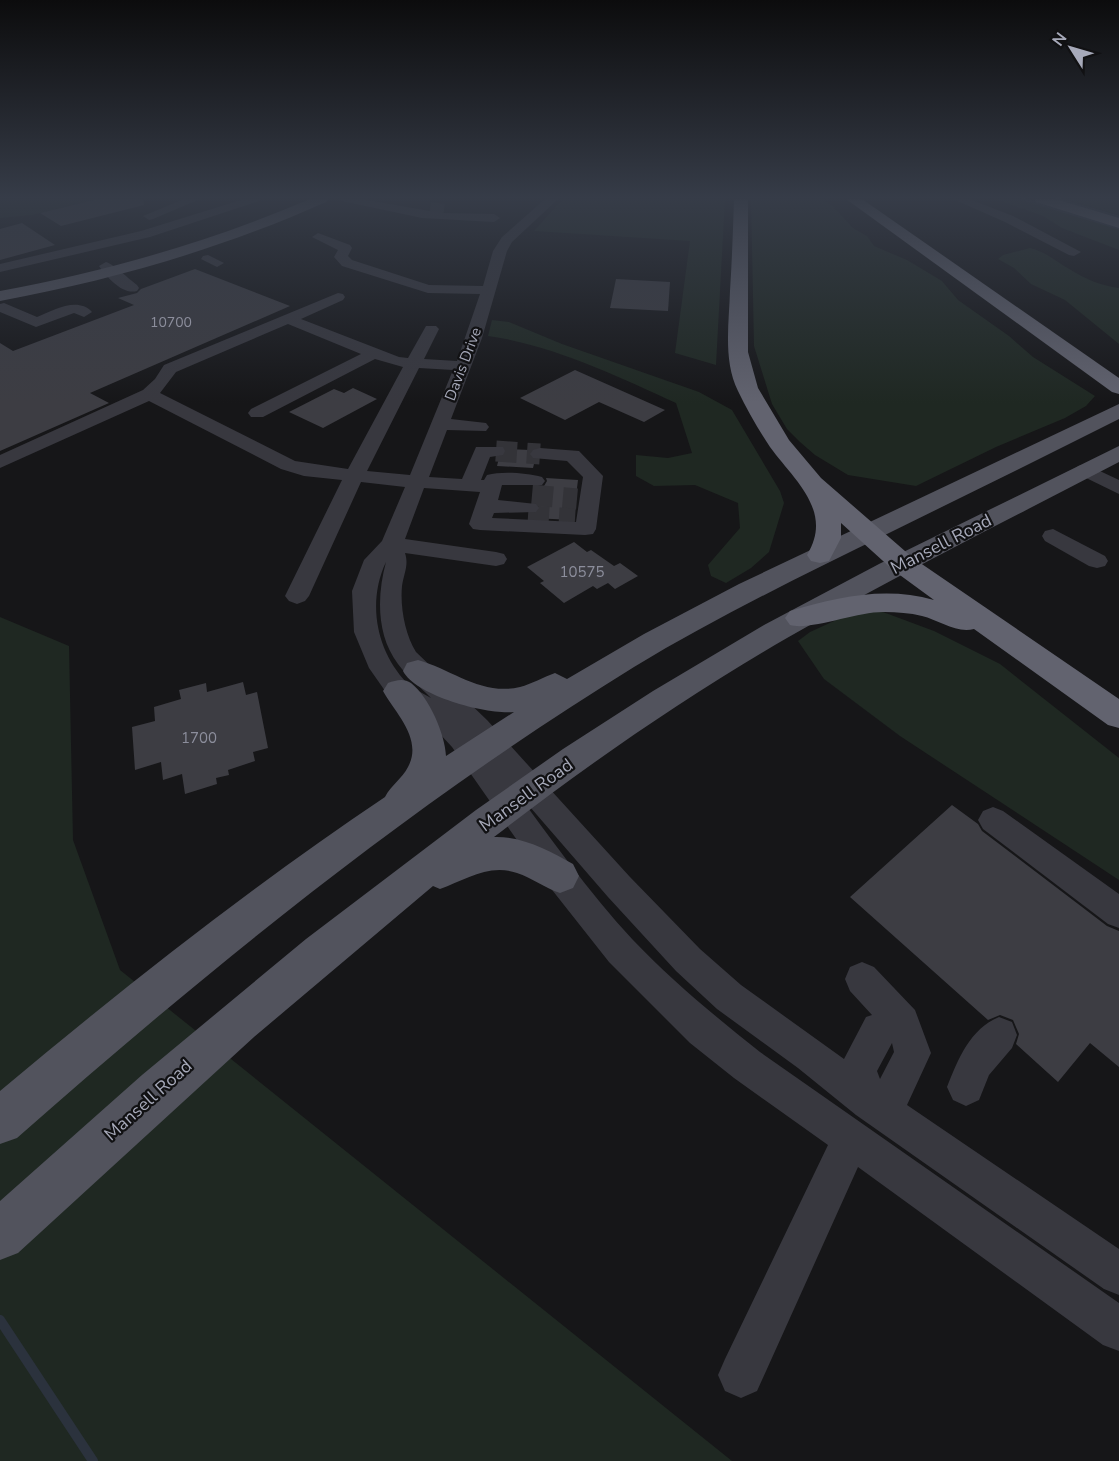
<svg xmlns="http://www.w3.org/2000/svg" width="1119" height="1461" font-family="'Nunito Sans',sans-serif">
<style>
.green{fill:#1f2822}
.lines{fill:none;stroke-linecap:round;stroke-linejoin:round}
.stream-far1{stroke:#2b323d;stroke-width:3}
.stream{stroke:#2b323d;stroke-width:10}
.building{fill:#3d3d43}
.minor-tunnel-far1{stroke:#333338;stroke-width:14;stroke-dasharray:14 7;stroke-linecap:butt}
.minor-tunnel{stroke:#333338;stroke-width:21;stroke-dasharray:21 10;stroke-linecap:butt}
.minor{fill:#38383f;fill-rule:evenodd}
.major{fill:#52535d;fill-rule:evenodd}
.highway{fill:#62636f;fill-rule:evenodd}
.labels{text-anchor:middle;stroke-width:4.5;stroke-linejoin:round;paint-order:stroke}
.far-number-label{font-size:14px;fill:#8c8e9c}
.far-street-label{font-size:15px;fill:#a6a9b9;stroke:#111113}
.number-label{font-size:15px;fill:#8c8e9c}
.street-label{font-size:18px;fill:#a6a9b9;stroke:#111113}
</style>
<rect width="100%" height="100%" fill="#161618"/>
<g class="green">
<polygon points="0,199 96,199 32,215 0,218"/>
<polygon points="563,199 725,199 716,365 675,353 690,241 534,231"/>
<polygon points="751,199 821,199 833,206 853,228 867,236 874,246 907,260 942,281 958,300 1009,336 1033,357 1095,396 1086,406 1065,418 996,447 916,486 848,475 815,455 800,442 787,429 772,404 754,346"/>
<polygon points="995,199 1026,199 1119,228 1119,250 1062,228 1043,216"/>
<polygon points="1064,199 1119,199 1119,215"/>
<path d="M 1030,248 C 1047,252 1056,262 1071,270 C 1085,279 1102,286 1119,288 L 1119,344 L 1065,300 L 1031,284 L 1014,268 L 998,259 L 1003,255 Z"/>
<path d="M 492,320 L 509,322 L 562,344 L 699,392 L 732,410 L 780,491 L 784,503 L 769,552 L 751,568 L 726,583 L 711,576 L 708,565 L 740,528 L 738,503 L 695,485 L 654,486 L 636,476 L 636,455 L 668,458 L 692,453 L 676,403 C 617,376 553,345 488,336 Z"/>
<polygon points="856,611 883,612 934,631 1000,664 1119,758 1119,880 900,736 824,679 798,641 810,632"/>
<polygon points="0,617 69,646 73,840 120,970 732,1461 0,1461"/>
</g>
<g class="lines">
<g class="stream-far1">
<polyline points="1023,199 1119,228"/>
<polyline points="1057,199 1119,217"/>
</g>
<polyline class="stream" points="0,1320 93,1461"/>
</g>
<g class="building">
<polygon points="98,199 143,199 144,205 61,226 40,213"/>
<polygon points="22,223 55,245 0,260 0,229"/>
<polygon points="195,269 290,306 90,393 109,403 0,451 0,343 13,351 134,305 118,298 137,293 141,289"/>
<polygon points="616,279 670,282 668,311 610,308"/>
<polygon points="575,370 665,410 644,422 599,402 565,420 520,398"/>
<polygon points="353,388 377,399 323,428 289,412 334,389 344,393"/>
<polygon points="506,449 530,450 528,455 535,460 533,468 497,466 499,458 505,456"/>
<polygon points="546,478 578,480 573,520 532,518 533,514 538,513 541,509 535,502 538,487 544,486 547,481"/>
<polygon points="574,542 587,552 591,550 614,566 620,563 638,576 615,589 608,583 597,589 593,586 564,603 540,583 544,581 527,567"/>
<polygon points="243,682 246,695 257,692 268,748 253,752 255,761 228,770 229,775 216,778 217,784 185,794 182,774 163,780 161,762 135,770 132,727 155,721 154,707 181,699 179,690 206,683 207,692"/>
<polygon points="952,805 978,824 982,831 1107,926 1119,931 1119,1067 1090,1043 1058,1082 1016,1044 1019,1034 1013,1020 1000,1015 988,1020 850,897"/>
</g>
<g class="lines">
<polyline class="minor-tunnel-far1" points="430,209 445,211"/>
<g class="minor-tunnel">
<polyline points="496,451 540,454"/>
<polyline points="532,495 577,499"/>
<polyline points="528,516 575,519"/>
</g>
<g class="minor">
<polygon points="184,199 200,199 153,219 149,220 143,216"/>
<polygon points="244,199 261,199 259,201 150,237 0,272 0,264 141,231"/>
<polygon points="340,199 361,199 441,213 494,214 500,218 494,222 422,218 342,201"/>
<path d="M 545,199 L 558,199 L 512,242 L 507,251 L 482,338 L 451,419 L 486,423 L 489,427 L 486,431 L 447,430 L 429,477 L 462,479 L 476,447 L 503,447 L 505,451 L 503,455 L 490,457 L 481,480 L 484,480 L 487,475 C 503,471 526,473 542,477 L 545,481 L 542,485 L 502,485 L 498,500 L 536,504 L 539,508 L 536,512 L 494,513 L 492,518 L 576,522 L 583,477 L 567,461 L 533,458 L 530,454 L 533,450 L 540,448 L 579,451 L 603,476 L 596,529 L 593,534 L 585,535 L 480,530 L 473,529 L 469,524 L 480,492 L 424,488 L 405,539 L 496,552 L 504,554 L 507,559 L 504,564 L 496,566 L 405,553 C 409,565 404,573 402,586 C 400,607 405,634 416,652 L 487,720 L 630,877 L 700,949 L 741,985 L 844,1059 L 866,1017 L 872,1015 L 850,991 L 845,979 L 850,967 L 862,962 L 874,967 L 915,1010 L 931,1053 L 907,1105 L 1119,1249 L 1119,1295 L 1104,1289 L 856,1115 L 798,1068 L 717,1009 L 676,971 L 608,897 L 511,785 C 550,837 588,892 633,940 C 672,981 716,1017 760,1052 L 1119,1303 L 1119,1351 L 1103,1345 L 858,1167 L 757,1391 L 741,1398 L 725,1391 L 718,1375 L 725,1359 L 828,1145 L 734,1078 L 690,1043 L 609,962 L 549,886 L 452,747 L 427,720 L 390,698 L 369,668 L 354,632 L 352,591 L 364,560 L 382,541 L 405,487 L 361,482 L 309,596 L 305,601 L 297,604 L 289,601 L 285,596 L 342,480 L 304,476 L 281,469 L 149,401 L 0,468 L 0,455 L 143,390 L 155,379 L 164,365 L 338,293 L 343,294 L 345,297 L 343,300 L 301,319 L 399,357 L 408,358 L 426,326 L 436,326 L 439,329 L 424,359 L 457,361 L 480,294 L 428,293 L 342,266 L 334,257 L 338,250 L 312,237 L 318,233 L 350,245 L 352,248 L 348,256 L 352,260 L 429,285 L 483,286 L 493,251 L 502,237 ZM 288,324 L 361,354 L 251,409 L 248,413 L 251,417 L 263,417 L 375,359 L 403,367 L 348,469 L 295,461 L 160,393 L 176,372 ZM 419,368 L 453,370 L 410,475 L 367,471 ZM 386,562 C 377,595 376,635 398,664 C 407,676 420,687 431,698 C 423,693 413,689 407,683 C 376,651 367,602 386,562 ZM 892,1043 L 894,1052 L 880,1079 L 877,1071 Z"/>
<polygon points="953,199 969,199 1013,216 1081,252 1074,256 1069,255 1005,222"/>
<polygon points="208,255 224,263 217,267 201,259 203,256"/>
<path d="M 106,262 C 113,264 129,279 137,285 L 139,288 L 137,291 C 122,295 107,277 99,266 Z"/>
<path d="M 4,303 L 37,317 C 53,311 77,296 92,312 L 84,317 L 74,313 L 36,327 L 0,312 L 0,304 Z"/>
<polygon points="1085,464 1119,480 1119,494 1078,474 1075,470 1078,466"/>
<polygon points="1053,529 1105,556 1108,561 1105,566 1097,568 1089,566 1045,541 1042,536 1045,531"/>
<polygon points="993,807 1003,811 1119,894 1119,928 1108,924 983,829 978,820 983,811"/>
<path d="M 999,1017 L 1012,1022 L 1017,1035 L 1012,1048 L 989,1075 L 979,1100 L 966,1106 L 953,1100 L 947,1087 C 958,1059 970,1029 999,1017 Z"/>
</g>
<g class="major">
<path d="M 310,199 L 328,199 L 326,202 C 221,249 113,280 0,301 L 0,291 C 107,271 210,242 310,199 Z"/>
<path d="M 1119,404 L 1119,419 C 1042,458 964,496 887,534 C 801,576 715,618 634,667 C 413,803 211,967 17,1138 L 0,1144 L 0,1091 C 124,987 251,887 385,797 C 391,785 402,779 408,767 C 423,739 396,714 383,691 L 388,683 C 396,680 404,678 411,683 C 429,697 445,734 446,756 L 514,712 C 487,715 416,696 403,671 L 407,663 L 418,660 C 453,670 482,696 520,687 C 532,684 543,677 555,673 L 567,679 L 644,634 L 739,584 Z"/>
<path d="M 1119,446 L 1119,462 C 1008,520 895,576 787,638 C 685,697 587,765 494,837 C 522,836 550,851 573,864 L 579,876 L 573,888 L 560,893 C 545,888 532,878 517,873 C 489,863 465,880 440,889 L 433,886 L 254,1037 L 18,1253 L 0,1260 L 0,1201 L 142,1075 L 306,939 L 476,810 L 563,749 L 653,691 L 764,625 L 879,564 Z"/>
</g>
<g class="highway">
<path d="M 734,199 L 748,199 L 748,352 L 758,388 L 789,440 L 821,478 L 913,558 L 1119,699 L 1119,728 L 1108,725 L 974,629 C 957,634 939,620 922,616 C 910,613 897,612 885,612 C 858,611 810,631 790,625 L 785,618 L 790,611 C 838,597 885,586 934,600 L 893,570 L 841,523 L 841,538 L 829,561 L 820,563 L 811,561 L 807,555 C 834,511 794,480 770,447 C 758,429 747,410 738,391 C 723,361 729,323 730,291 C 732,260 733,230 734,199 Z"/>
<polygon points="846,199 862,199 1119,378 1119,394 1112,392"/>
<polygon points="1034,199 1055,199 1119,218 1119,228 1036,202"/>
</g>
</g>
<linearGradient id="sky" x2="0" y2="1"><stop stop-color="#0c0c0d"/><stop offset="0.49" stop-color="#363c48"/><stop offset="1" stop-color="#363c48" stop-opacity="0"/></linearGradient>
<rect width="1119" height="403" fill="url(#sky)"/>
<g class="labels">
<g class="far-number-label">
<text x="171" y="327">10700</text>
</g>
<g class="far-street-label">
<text transform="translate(463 364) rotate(-69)" y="5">Davis Drive</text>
</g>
<g class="number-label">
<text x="582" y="577">10575</text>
<text x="199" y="743">1700</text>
</g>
<g class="street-label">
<text transform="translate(941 544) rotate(-27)" y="6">Mansell Road</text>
<text transform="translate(526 795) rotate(-36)" y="6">Mansell Road</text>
<text transform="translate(148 1100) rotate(-42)" y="6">Mansell Road</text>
</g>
</g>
<g transform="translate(1071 48) rotate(307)" stroke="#111113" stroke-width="4.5" paint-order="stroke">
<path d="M0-4.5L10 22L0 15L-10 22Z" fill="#a6a9b9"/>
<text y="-9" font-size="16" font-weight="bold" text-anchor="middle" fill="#a6a9b9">N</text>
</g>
</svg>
